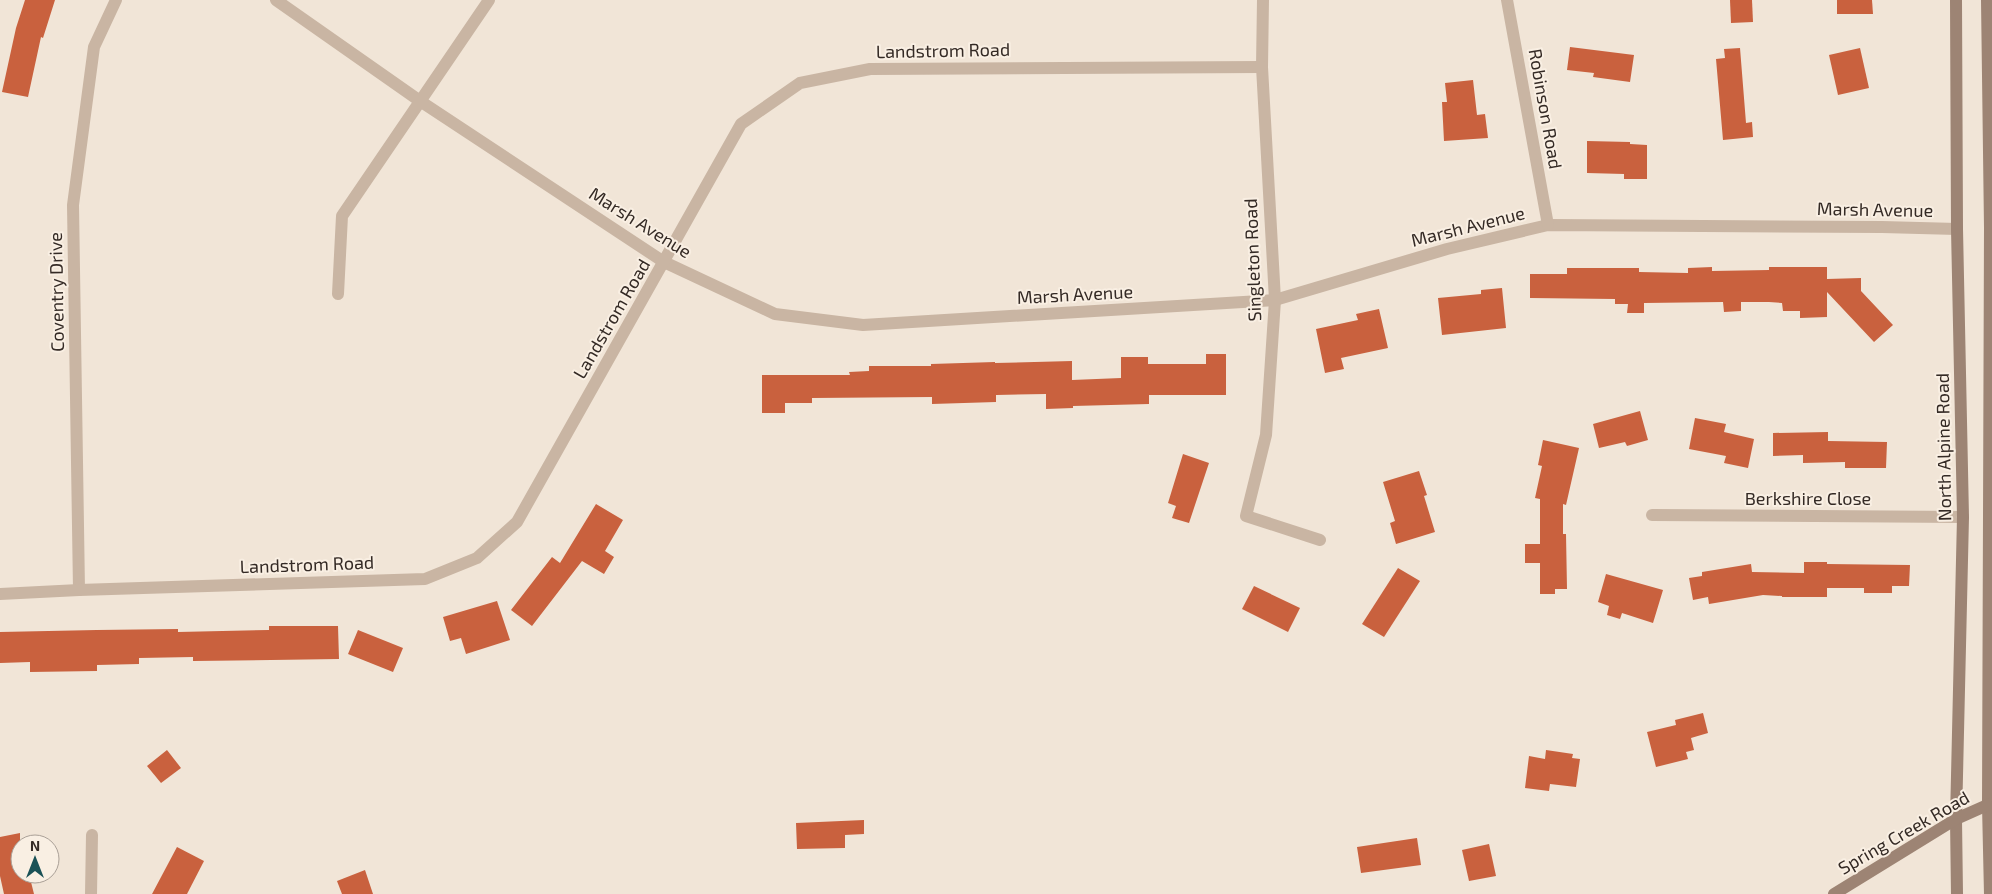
<svg xmlns="http://www.w3.org/2000/svg" width="1992" height="894" font-family="'Exo 2',sans-serif">
<style>
.building{fill:#c9613e}
.lines{fill:none;stroke-linecap:round;stroke-linejoin:round}
.street{stroke:#c9b5a3;stroke-width:12}
.secondary{stroke:#9d8474;stroke-width:12}
.labels{text-anchor:middle;stroke-width:4;stroke-linejoin:round;paint-order:stroke}
.street-label{font-size:18px;fill:#342a25;stroke:#f9efe3}
</style>
<rect width="100%" height="100%" fill="#f1e5d7"/>
<g class="building">
<polygon points="25,0 55,0 43,38 41,37 28,97 2,92 16,28"/>
<polygon points="1730,0 1752,0 1753,22 1731,23"/>
<polygon points="1837,0 1872,0 1873,14 1837,14"/>
<polygon points="1570,47 1634,55 1630,82 1593,77 1594,73 1567,70"/>
<polygon points="1740,48 1746,123 1752,122 1753,137 1723,140 1716,59 1725,58 1724,49"/>
<polygon points="1860,48 1869,88 1838,95 1829,55"/>
<polygon points="1473,80 1477,115 1485,114 1488,138 1444,141 1442,102 1447,102 1445,83"/>
<polygon points="1587,141 1630,142 1630,144 1647,145 1647,179 1624,179 1624,174 1587,173"/>
<polygon points="1712,267 1712,271 1769,270 1769,267 1827,267 1827,279 1861,278 1861,291 1893,325 1874,342 1827,292 1827,317 1800,318 1800,311 1783,311 1782,303 1769,302 1741,302 1741,311 1724,312 1723,302 1644,303 1644,313 1627,313 1628,304 1615,304 1615,299 1530,298 1530,274 1567,274 1567,268 1639,268 1639,272 1688,273 1688,268"/>
<polygon points="1502,288 1506,328 1442,335 1438,298 1481,294 1481,290"/>
<polygon points="1379,309 1388,348 1341,358 1344,369 1325,373 1316,329 1358,320 1356,314"/>
<polygon points="1206,354 1226,354 1226,395 1149,395 1149,404 1073,406 1073,408 1046,409 1046,394 996,395 996,402 932,404 932,397 812,398 812,403 785,403 785,413 762,413 762,375 850,375 849,372 869,371 869,366 931,366 931,364 995,362 995,363 1072,361 1072,380 1121,378 1121,357 1148,357 1148,364 1206,364"/>
<polygon points="1640,411 1648,440 1627,446 1625,442 1599,448 1593,424"/>
<polygon points="1695,418 1726,424 1724,432 1754,439 1748,468 1724,463 1726,456 1689,449"/>
<polygon points="1828,432 1828,441 1887,442 1886,468 1845,468 1845,462 1803,463 1803,455 1773,456 1773,433"/>
<polygon points="1543,440 1579,448 1566,505 1563,504 1563,534 1566,534 1567,589 1555,589 1555,594 1540,594 1540,563 1525,563 1525,544 1540,544 1540,499 1535,498 1542,466 1538,465"/>
<polygon points="1183,454 1209,463 1189,523 1172,518 1176,506 1168,503"/>
<polygon points="1419,471 1427,495 1424,496 1435,532 1396,544 1390,523 1395,521 1383,482"/>
<polygon points="596,504 623,520 605,551 614,557 604,574 582,561 532,626 511,610 552,557 560,563"/>
<polygon points="1804,562 1827,562 1827,564 1910,565 1909,586 1892,586 1892,593 1864,593 1864,588 1827,588 1827,597 1782,597 1782,596 1763,595 1709,604 1708,597 1693,600 1689,578 1702,576 1702,572 1751,564 1752,572 1804,573"/>
<polygon points="1398,568 1420,581 1384,637 1362,624"/>
<polygon points="1606,574 1663,590 1653,623 1622,613 1620,619 1607,615 1609,606 1598,602"/>
<polygon points="1254,586 1300,608 1288,632 1242,609"/>
<polygon points="497,601 510,640 466,654 461,638 450,641 443,617"/>
<polygon points="269,626 338,626 339,659 193,661 193,657 139,658 139,664 97,665 97,671 30,672 30,662 0,663 0,632 97,630 178,629 178,632 269,630"/>
<polygon points="358,630 403,648 393,672 348,654"/>
<polygon points="1703,713 1708,733 1691,738 1694,750 1686,752 1688,759 1656,767 1647,732 1676,725 1675,720"/>
<polygon points="167,750 181,768 161,783 147,766"/>
<polygon points="1546,750 1573,754 1572,758 1580,759 1576,787 1550,784 1549,791 1525,788 1529,756 1545,759"/>
<polygon points="864,820 864,834 845,835 845,848 797,849 796,823"/>
<polygon points="20,833 20,874 29,874 34,894 4,894 0,876 0,837"/>
<polygon points="1417,838 1421,865 1361,873 1357,847"/>
<polygon points="1489,844 1496,876 1469,881 1462,850"/>
<polygon points="177,847 204,861 187,894 152,894"/>
<polygon points="365,870 373,894 342,894 337,881"/>
</g>
<g class="lines">
<g class="street">
<polyline points="276,0 420,101 664,262 775,314 863,325 1275,300 1447,249 1548,225 1882,227 1957,229"/>
<polyline points="1263,0 1262,67 1275,300 1266,435 1246,516 1320,540"/>
<polyline points="1507,0 1548,225"/>
<polyline points="338,294 342,216 489,0"/>
<polyline points="1652,515 1963,517"/>
<polyline points="79,590 73,205 94,47 116,0"/>
<polyline points="0,594 79,590 425,579 477,558 517,522 741,124 800,83 870,69 1262,67"/>
<polyline points="91,894 92,835"/>
</g>
<g class="secondary">
<polyline points="1956,0 1957,229 1963,517 1956,819 1957,894"/>
<polyline points="1987,0 1990,228 1988,805 1990,894"/>
<polyline points="1834,894 1956,819 1992,803"/>
</g>
</g>
<g class="labels">
<g class="street-label">
<text transform="translate(943 51) rotate(-1)" y="6">Landstrom Road</text>
<text transform="translate(1545 109) rotate(80)" y="6">Robinson Road</text>
<text transform="translate(1875 210) rotate(1)" y="6">Marsh Avenue</text>
<text transform="translate(640 223) rotate(32)" y="6">Marsh Avenue</text>
<text transform="translate(1468 227) rotate(-14)" y="6">Marsh Avenue</text>
<text transform="translate(1253 260) rotate(-92)" y="6">Singleton Road</text>
<text transform="translate(57 292) rotate(-91)" y="6">Coventry Drive</text>
<text transform="translate(1075 295) rotate(-3)" y="6">Marsh Avenue</text>
<text transform="translate(612 319) rotate(-60)" y="6">Landstrom Road</text>
<text transform="translate(1944 447) rotate(-91)" y="6">North Alpine Road</text>
<text x="1808" y="505">Berkshire Close</text>
<text transform="translate(307 565) rotate(-2)" y="6">Landstrom Road</text>
<text transform="translate(1904 833) rotate(-30)" y="6">Spring Creek Road</text>
</g>
</g>
<g transform="translate(35 859)"><circle r="24" fill="#f9efe3" stroke="#aaa097"/>
<path d="M0-4L9 19L0 12L-9 19Z" fill="#1a5156"/>
<text y="-8" font-size="14" font-weight="bold" text-anchor="middle" fill="#342a25">N</text>
</g>
</svg>
